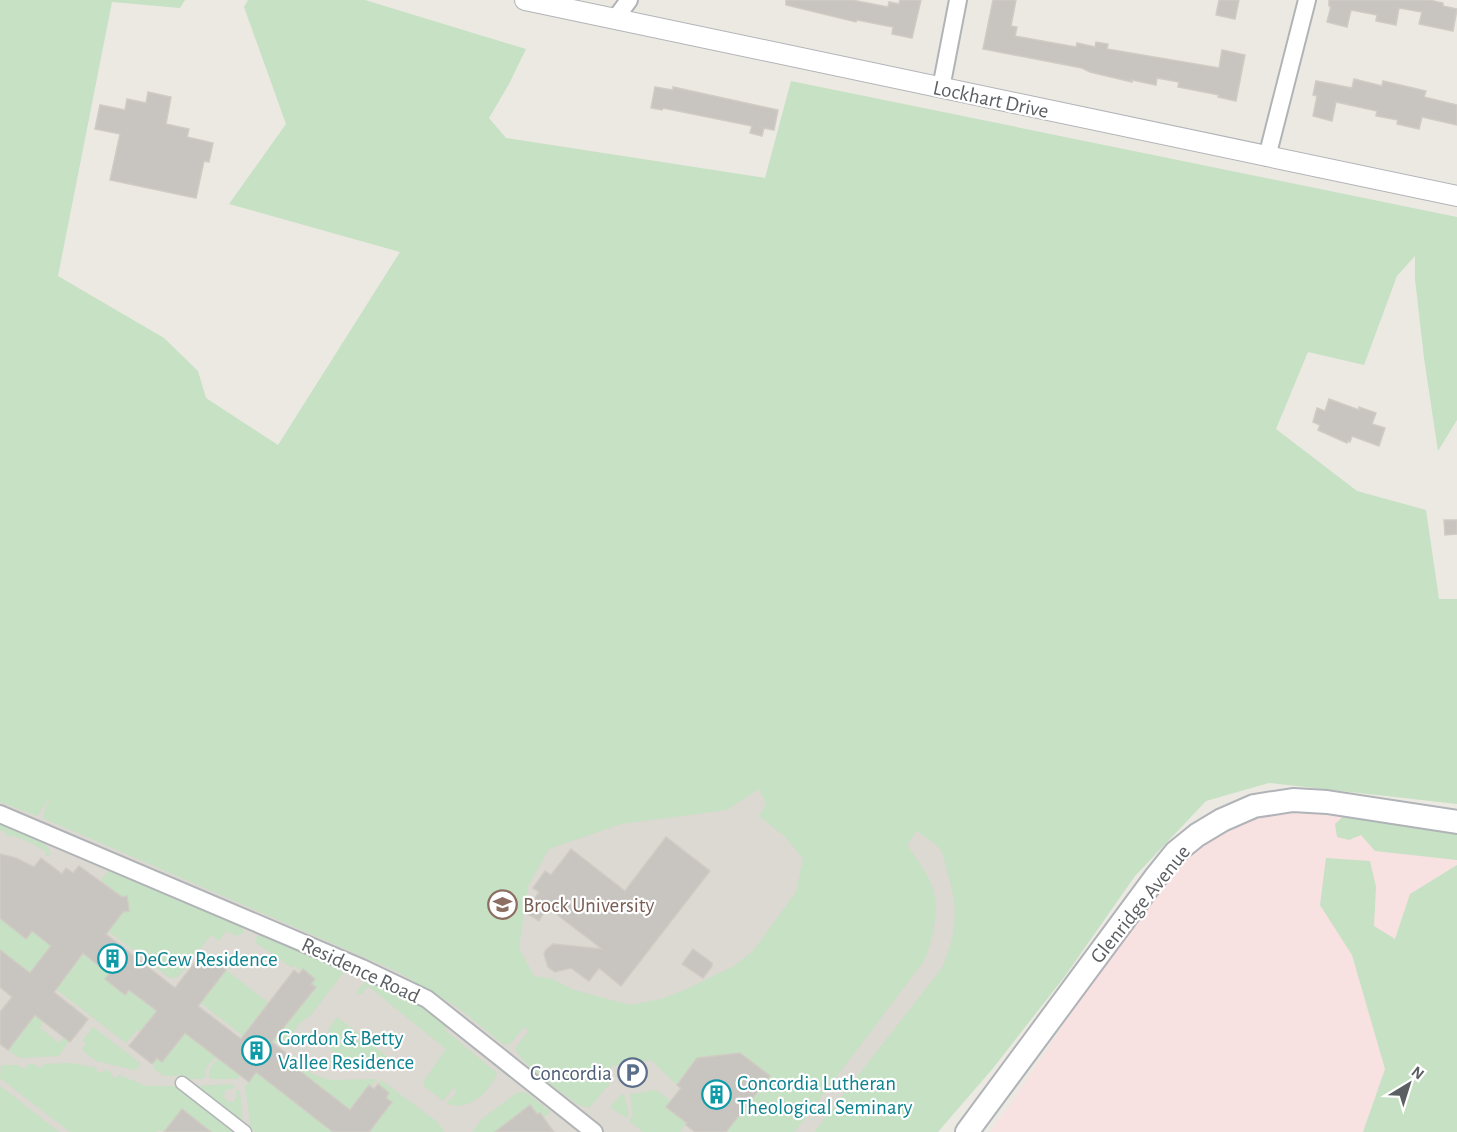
<svg xmlns="http://www.w3.org/2000/svg" width="1457" height="1132" font-family="'Alegreya Sans',sans-serif">
<style>
.education{fill:#dcd8d2}
.medical{fill:#f8e1e1}
.green{fill:#c6e1c3;fill-rule:evenodd}
.building{fill:#c8c4c0;stroke:#d0cbc3;stroke-width:1.5}
.lines{fill:none;stroke-linecap:round;stroke-linejoin:round}
.pedestrian-casing{stroke:#b1b4b7;stroke-width:15}
.minor-casing{stroke:#b1b4b7;stroke-width:20}
.tertiary-casing{stroke:#b1b4b7;stroke-width:22}
.secondary-casing{stroke:#b0b3b7;stroke-width:26}
.pedestrian{stroke:#fff;stroke-width:12}
.minor{stroke:#fff;stroke-width:16}
.tertiary{stroke:#fff;stroke-width:20}
.secondary{stroke:#fff;stroke-width:22}
.labels{text-anchor:middle;stroke-width:4.5;stroke-linejoin:round;paint-order:stroke}
.street-label{font-size:21px;fill:#5c5f62;stroke:#fff}
.education-label{font-size:21px;fill:#785e54;stroke:#fff;text-anchor:start}
.culture-label{font-size:21px;fill:#0d838f;stroke:#fff;text-anchor:start}
.service-label{font-size:21px;fill:#4e5e75;stroke:#fff;text-anchor:end}
</style>
<rect width="100%" height="100%" fill="#ece9e3"/>
<polygon class="education" points="770,765 946,833 1055,971 932,1132 0,1132 0,786"/>
<polygon class="medical" points="1289,811 1313,811 1457,836 1457,1067 1428,1132 990,1132 1012,1102 1099,971 1176,866 1210,840 1233,826 1259,817"/>
<g class="green">
<path d="M 0,0 L 185,0 L 180,8 L 112,2 L 58,276 L 164,338 L 198,371 L 206,398 L 278,445 L 400,252 L 229,204 L 286,124 L 244,7 L 248,0 L 365,0 L 526,49 L 509,84 L 489,118 L 506,138 L 765,178 L 791,81 L 1457,217 L 1457,420 L 1438,451 L 1424,358 L 1415,279 L 1415,256 L 1397,276 L 1364,365 L 1308,352 L 1276,429 L 1357,491 L 1426,510 L 1439,599 L 1457,599 L 1457,804 L 1269,783 L 1206,801 L 1135,876 L 1065,976 L 994,1067 L 938,1132 L 814,1132 L 942,968 C 957,931 959,909 947,871 C 945,864 944,854 940,849 C 934,842 924,837 917,831 L 907,845 C 917,859 927,872 933,889 C 940,908 932,943 924,961 L 815,1105 L 810,1107 L 812,1110 L 794,1132 L 727,1132 L 726,1128 L 731,1126 L 770,1076 L 741,1053 L 697,1058 L 677,1085 L 651,1060 L 611,1066 L 613,1080 L 590,1107 L 580,1106 C 563,1093 522,1066 515,1048 L 529,1031 L 524,1027 L 511,1043 L 504,1045 L 457,1007 L 396,971 L 43,818 L 45,808 L 50,800 L 49,799 L 37,816 L 0,802 ZM 759,789 L 766,805 L 759,816 L 784,836 L 803,858 L 796,892 L 753,951 L 734,966 L 687,989 L 661,999 L 630,1005 L 574,990 L 552,979 L 534,976 L 519,948 L 528,886 L 549,849 L 621,824 L 727,810 Z"/>
<polygon points="1346,814 1457,829 1457,860 1375,851 1361,835 1349,840 1337,837 1335,824"/>
<path d="M 0,821 C 12,825 41,837 48,848 C 50,851 50,853 50,857 L 45,855 L 46,852 C 33,844 21,836 5,835 L 5,831 L 0,831 Z"/>
<polygon points="1326,858 1370,861 1376,887 1374,926 1395,939 1410,894 1457,865 1457,1132 1363,1132 1385,1069 1352,955 1320,905"/>
<polygon points="111,868 241,925 244,932 237,936 226,931 219,941 211,935 178,977 170,978 108,931 123,912 129,911 127,896 122,897 101,880"/>
<polygon points="0,911 13,917 8,924 26,939 32,931 51,946 36,982 27,971 0,950"/>
<path d="M 262,934 L 337,964 L 344,972 L 311,1015 L 300,1023 L 286,1043 L 272,1042 L 315,987 L 311,984 L 315,979 L 303,969 L 301,971 L 294,965 L 292,968 C 280,959 268,951 256,943 L 256,937 Z"/>
<polygon points="83,954 109,974 125,994 129,990 158,1012 155,1013 140,1032 137,1030 126,1043 56,989"/>
<polygon points="226,970 269,1003 243,1036 201,1003"/>
<path d="M 369,979 L 415,1002 L 449,1023 L 494,1061 L 495,1065 L 447,1026 L 445,1030 L 497,1073 C 490,1092 467,1113 446,1103 L 455,1095 L 456,1090 L 453,1088 L 443,1101 L 424,1086 L 424,1081 L 446,1049 L 368,986 L 362,994 L 358,994 L 357,990 Z"/>
<polygon points="34,1014 44,1021 40,1028 59,1043 64,1037 69,1041 59,1056 20,1058 8,1050 33,1017"/>
<polygon points="337,1017 362,1036 327,1042 329,1028"/>
<polygon points="93,1027 141,1064 135,1070 96,1061 82,1050 86,1043 83,1040"/>
<polygon points="178,1027 216,1056 205,1069 206,1077 202,1077 203,1079 188,1079 187,1076 164,1076 153,1068 155,1065 153,1063 157,1058 162,1061 178,1042"/>
<path d="M 365,1039 L 394,1062 C 387,1060 381,1057 374,1057 C 357,1056 338,1063 328,1045 Z"/>
<polygon points="291,1057 312,1074 330,1080 377,1079 371,1087 369,1086 350,1110 287,1061"/>
<polygon points="218,1058 240,1075 237,1079 209,1079 209,1070"/>
<polygon points="70,1063 97,1068 96,1071 103,1073 104,1070 111,1072 111,1076 117,1078 119,1075 146,1086 174,1086 233,1132 211,1132 182,1109 166,1129 166,1132 158,1130 156,1132 70,1132 0,1078 1,1065 20,1065 20,1068 28,1068 28,1064 36,1064 36,1067 43,1067 44,1064"/>
<polygon points="256,1072 333,1132 255,1132 251,1128 245,1087"/>
<polygon points="381,1080 436,1121 445,1132 369,1132 389,1093 378,1084"/>
<polygon points="231,1084 235,1088 225,1090 224,1097 228,1102 233,1102 237,1097 236,1091 237,1089 240,1092 243,1122 197,1086"/>
<polygon points="0,1086 59,1132 0,1132"/>
<polygon points="656,1090 671,1101 687,1123 680,1132 643,1132 629,1121 633,1116 630,1094"/>
<polygon points="518,1092 527,1093 551,1112 543,1118 537,1114 530,1106 495,1132 472,1132 482,1119"/>
<polygon points="624,1094 629,1115 626,1118 610,1107 621,1095"/>
</g>
<g class="building">
<polygon points="786,0 852,0 888,7 889,2 899,4 900,0 921,0 912,38 892,34 893,27 857,20 856,22 786,5"/>
<polygon points="993,0 1016,0 1011,26 1017,27 1015,36 1076,47 1077,43 1095,47 1096,42 1108,44 1107,49 1219,68 1222,50 1245,55 1236,101 1218,97 1219,95 1178,87 1179,82 1157,78 1156,85 1132,80 1132,82 1090,72 1082,68 983,49"/>
<polygon points="1219,0 1239,0 1235,19 1216,15"/>
<polygon points="1329,0 1429,0 1443,3 1443,6 1457,9 1453,31 1419,24 1422,12 1399,8 1396,25 1376,21 1377,15 1351,10 1347,27 1327,22 1331,6 1329,6"/>
<polygon points="1354,79 1382,86 1383,81 1426,91 1424,97 1457,105 1457,125 1422,117 1419,129 1397,124 1398,120 1376,116 1377,111 1336,102 1332,121 1313,116 1317,96 1313,95 1316,81 1352,88"/>
<polygon points="655,87 673,90 673,87 778,110 774,130 764,128 762,136 750,133 752,126 663,108 662,110 651,108"/>
<polygon points="148,92 171,97 166,124 189,129 187,137 213,143 209,162 204,161 196,198 110,180 120,134 95,129 100,105 125,110 127,99 146,103"/>
<polygon points="1329,399 1359,410 1359,407 1376,413 1372,424 1385,428 1379,446 1352,436 1350,442 1348,441 1347,443 1318,430 1320,425 1313,422 1317,408 1325,411"/>
<polygon points="1444,520 1457,520 1457,534 1445,535"/>
<polygon points="666,837 710,871 621,986 599,968 589,981 571,968 555,972 548,967 544,954 546,950 553,944 602,949 547,907 539,921 526,913 539,892 533,888 545,871 551,875 571,849 625,891"/>
<polygon points="0,854 16,858 34,867 41,858 62,874 66,868 73,873 79,866 122,897 127,896 129,911 123,912 106,934 175,988 203,952 226,970 198,1006 241,1039 294,970 299,974 303,969 315,979 311,984 316,987 272,1042 291,1057 287,1061 350,1110 369,1085 374,1089 378,1084 389,1093 386,1098 392,1102 369,1132 333,1132 256,1072 249,1082 185,1033 162,1062 157,1058 152,1064 129,1046 157,1011 129,990 125,995 105,979 109,974 83,953 54,992 88,1019 83,1026 70,1042 35,1015 8,1050 0,1044 0,1012 12,997 0,987 0,950 30,973 51,946 32,931 26,939 0,918"/>
<polygon points="693,949 712,963 712,966 703,978 682,964"/>
<polygon points="740,1053 770,1076 726,1132 695,1132 686,1125 687,1123 666,1107 681,1088 677,1085 697,1058"/>
<polygon points="530,1105 537,1114 540,1113 554,1132 495,1132"/>
<polygon points="182,1109 211,1132 164,1132"/>
</g>
<g class="lines">
<defs>
<polyline id="pedestrian" points="182,1083 245,1132"/>
<g id="minor">
<polyline points="615,19 629,0"/>
<polyline points="941,88 958,0"/>
<polyline points="1267,157 1307,0"/>
<polyline points="0,814 362,968 427,999 594,1132"/>
</g>
<polyline id="tertiary" points="525,0 1457,196"/>
<polyline id="secondary" points="967,1132 1155,878 1176,852 1197,835 1222,820 1254,806 1293,800 1327,802 1457,822"/>
</defs>
<use href="#pedestrian" class="pedestrian-casing"/>
<use href="#minor" class="minor-casing"/>
<use href="#tertiary" class="tertiary-casing"/>
<use href="#secondary" class="secondary-casing"/>
<use href="#pedestrian" class="pedestrian"/>
<use href="#minor" class="minor"/>
<use href="#tertiary" class="tertiary"/>
<use href="#secondary" class="secondary"/>
</g>
<defs>
<symbol id="university-ring" viewBox="-11 -11 22 22"><circle r="9.5" fill="#fff" stroke="#8d6e63" stroke-width="1.5"/><path d="M0-5L7-2L0 1L-7-2ZM-4 1L0 2.5L4 1V4Q0 6-4 4Z" fill="#8d6e63"/></symbol>
<symbol id="building-ring" viewBox="-11 -11 22 22"><circle r="9.5" fill="#fff" stroke="#0f9aa8" stroke-width="1.5"/><path d="M-4-6H4V6H1V3H-1V6H-4ZM-2.5-4.3h1.7v1.8h-1.7ZM.8-4.3h1.7v1.8H.8ZM-2.5-1h1.7V.8h-1.7ZM.8-1h1.7V.8H.8Z" fill="#0f9aa8"/></symbol>
<symbol id="parking-ring" viewBox="-11 -11 22 22"><circle r="9.5" fill="#fff" stroke="#5c6f8a" stroke-width="1.5"/><path d="M-3.5-5.5H1a3.5 3.5 0 0 1 0 7H-1V5.5H-3.5ZM-1-3.4V-.6H.8a1.4 1.4 0 0 0 0-2.8Z" fill="#5c6f8a"/></symbol>
</defs>
<g fill-rule="evenodd">
<use href="#university-ring" x="486" y="888" width="33" height="33"/>
<use href="#building-ring" x="96" y="942" width="33" height="33"/>
<use href="#building-ring" x="240" y="1034" width="33" height="33"/>
<use href="#parking-ring" x="616" y="1056" width="33" height="33"/>
<use href="#building-ring" x="700" y="1078" width="33" height="33"/>
</g>
<g class="labels">
<g class="street-label">
<text transform="translate(991 99) rotate(12)" y="7">Lockhart Drive</text>
<text transform="translate(1140 904) rotate(-51)" y="7">Glenridge Avenue</text>
<text transform="translate(361 970) rotate(25)" y="7">Residence Road</text>
</g>
<g class="education-label">
<text x="523" y="912">Brock University</text>
</g>
<g class="culture-label">
<text x="134" y="966">DeCew Residence</text>
<text x="278" y="1045">Gordon &amp; Betty<tspan x="278" dy="24">Vallee Residence</tspan></text>
<text x="737" y="1090">Concordia Lutheran<tspan x="737" dy="24">Theological Seminary</tspan></text>
</g>
<g class="service-label">
<text x="612" y="1080">Concordia</text>
</g>
</g>
<g transform="translate(1409 1084) rotate(38)" stroke="#ffffff" stroke-width="4.5" paint-order="stroke">
<path d="M0-4.5L10 22L0 15L-10 22Z" fill="#5c5f62"/>
<text y="-9" font-size="16" font-weight="bold" text-anchor="middle" fill="#5c5f62">N</text>
</g>
</svg>
